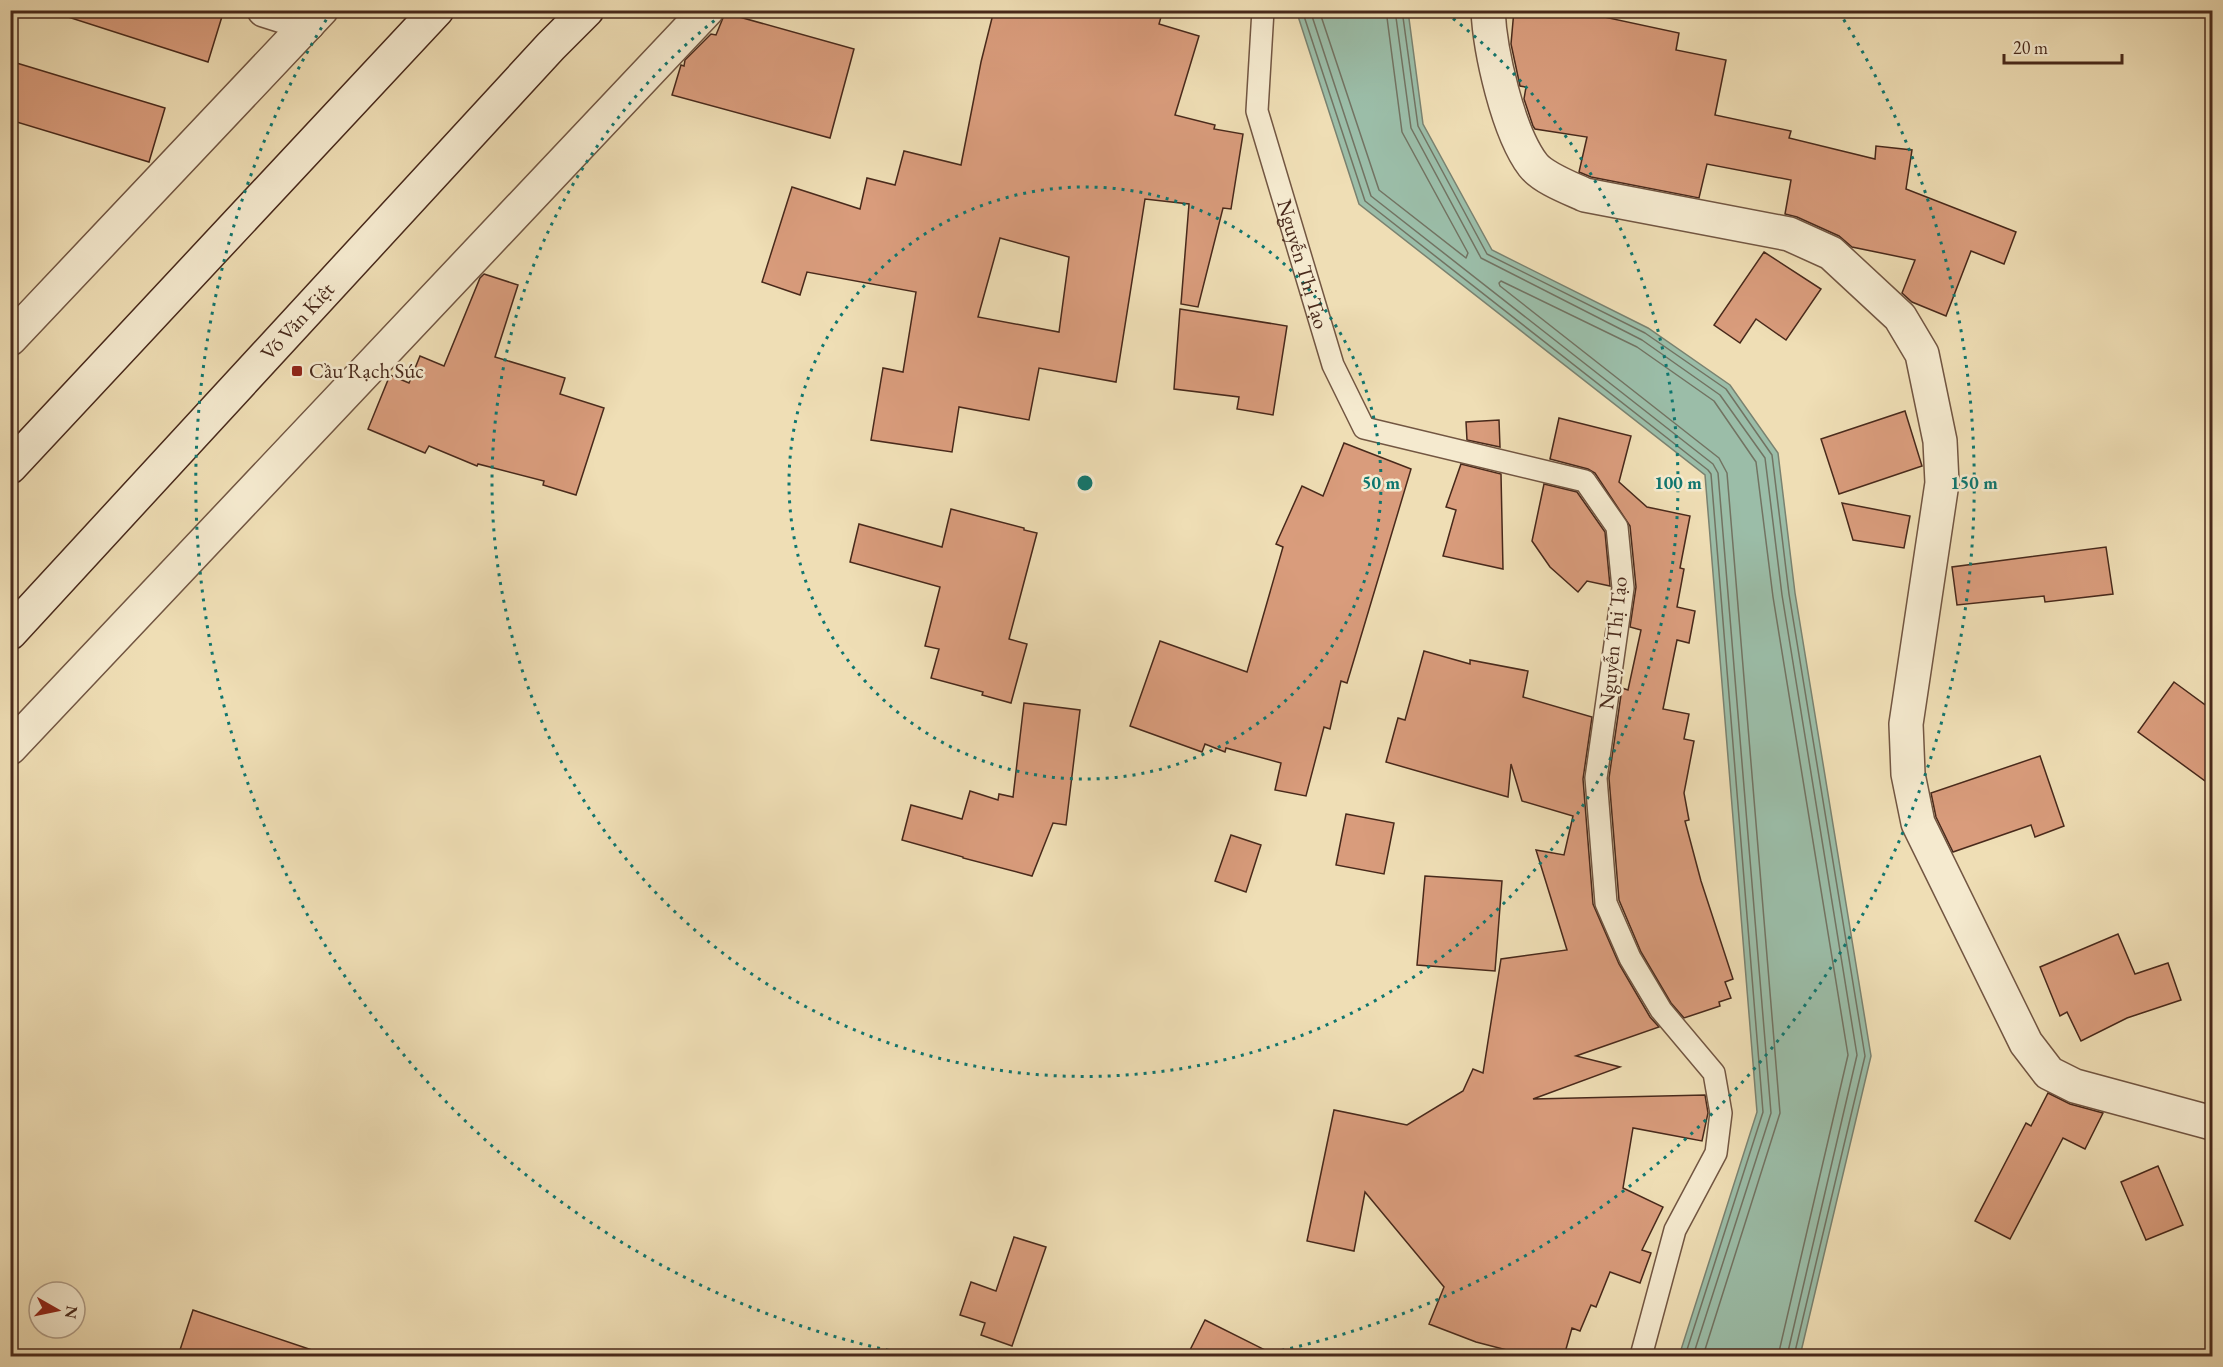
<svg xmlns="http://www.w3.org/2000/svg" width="2223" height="1367" font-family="'EB Garamond',serif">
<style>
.water{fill:#9bbda8;stroke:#7a8270;stroke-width:1.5}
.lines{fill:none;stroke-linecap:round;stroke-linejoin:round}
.shore{stroke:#727362;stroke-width:1.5}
.building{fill:#d99c7c;stroke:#48291b;stroke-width:1.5;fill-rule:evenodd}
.lane-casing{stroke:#725642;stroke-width:24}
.street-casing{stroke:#725642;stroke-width:36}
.secondary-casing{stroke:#48291b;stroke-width:36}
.lane{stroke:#f5eacf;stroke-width:21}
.street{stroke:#f5eacf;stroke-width:33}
.secondary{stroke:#f5eacf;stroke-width:33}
.ring{fill:none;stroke:#0f766e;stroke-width:3;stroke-dasharray:3 6}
.poi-dot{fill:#8f2418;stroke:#f5eacf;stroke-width:2}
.labels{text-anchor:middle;stroke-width:5;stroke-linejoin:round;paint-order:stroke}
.street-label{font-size:21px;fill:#48291b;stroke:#f5eacf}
.poi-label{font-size:21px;fill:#48291b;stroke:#f5eacf;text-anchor:start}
.centre{fill:#0f766e;stroke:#f5eacf;stroke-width:3}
.ring-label{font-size:18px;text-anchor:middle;font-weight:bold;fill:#0f766e;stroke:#f5eacf;stroke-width:5;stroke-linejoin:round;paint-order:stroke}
</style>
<rect width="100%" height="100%" fill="#efdeb5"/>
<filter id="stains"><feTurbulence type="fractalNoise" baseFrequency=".00333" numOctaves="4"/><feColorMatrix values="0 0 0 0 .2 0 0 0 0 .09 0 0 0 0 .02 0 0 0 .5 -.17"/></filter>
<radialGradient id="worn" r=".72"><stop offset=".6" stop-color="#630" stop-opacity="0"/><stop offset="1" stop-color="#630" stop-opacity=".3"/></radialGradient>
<polygon class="water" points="1296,10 1408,11 1423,124 1492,250 1648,328 1730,385 1778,453 1795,593 1871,1056 1800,1356 1679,1356 1757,1112 1705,475 1359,204"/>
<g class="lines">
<g class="shore">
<polyline points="1302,10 1365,201 1708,470 1711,474 1763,1112 1685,1356"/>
<polyline points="1310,10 1371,196 1713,464 1718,473 1771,1113 1693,1356"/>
<polyline points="1319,10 1379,190 1466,258 1468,253 1402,132 1386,10"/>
<polyline points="1395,10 1411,128 1481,258 1642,340 1720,395 1765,458 1782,595 1857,1055 1787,1356"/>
<polyline points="1402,10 1418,126 1487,254 1645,333 1726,389 1772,455 1789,594 1865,1056 1794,1356"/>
<polyline points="1703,1356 1780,1113 1727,473 1719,458 1500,286 1499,283 1501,281 1637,347 1714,401 1756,462 1773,597 1848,1055 1778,1356"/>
</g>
</g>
<g class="building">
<polygon points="69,10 224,10 208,62 68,17"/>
<path d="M 994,10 L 1163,10 L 1159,24 L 1199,36 L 1175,115 L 1215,125 L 1214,129 L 1243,134 L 1231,209 L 1223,208 L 1198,307 L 1181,304 L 1189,204 L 1145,199 L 1116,382 L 1039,368 L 1029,420 L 959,407 L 952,452 L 871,440 L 883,368 L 903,372 L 916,292 L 807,272 L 800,295 L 762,282 L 792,187 L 860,209 L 867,178 L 895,185 L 904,151 L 961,165 L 981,62 ZM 1000,238 L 1069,257 L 1059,332 L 978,317 Z"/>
<polygon points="1514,10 1591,10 1590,14 1679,33 1676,50 1726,60 1715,115 1791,131 1789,138 1875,159 1876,146 1912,150 1906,189 2016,232 2004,264 1971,251 1946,316 1912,302 1902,293 1915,260 1852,247 1839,236 1797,217 1785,214 1791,180 1707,164 1699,198 1591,177 1579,172 1587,137 1535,129 1533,126 1524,99 1526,87 1520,86 1511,44"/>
<polygon points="725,13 854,49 830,138 672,95 681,65 684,66 685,60 711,34 716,35"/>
<polygon points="10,61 165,108 149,162 10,120"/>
<polygon points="1764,252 1821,289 1786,340 1756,319 1740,343 1714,325"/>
<polygon points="484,274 518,285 495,357 565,378 560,394 604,408 576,495 543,485 544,481 478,464 477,466 429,446 425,453 368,429 390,375 409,383 420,356 444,366 480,278"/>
<polygon points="1180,309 1287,326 1273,415 1237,409 1239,397 1174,389"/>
<polygon points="1905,411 1922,466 1839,494 1821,439"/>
<polygon points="1559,418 1631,436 1619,482 1647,507 1690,516 1680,568 1684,569 1677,607 1695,611 1689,643 1677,640 1663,709 1689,714 1684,739 1694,741 1684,793 1689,820 1685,821 1701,881 1733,979 1725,982 1731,998 1719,1002 1720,1006 1684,1018 1671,1003 1641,952 1619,900 1609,778 1622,688 1628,690 1641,630 1630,627 1636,587 1630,526 1595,473 1588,469 1550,459"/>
<polygon points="1499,420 1500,447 1467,440 1466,422"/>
<polygon points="1344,443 1411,469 1347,683 1341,681 1330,729 1324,727 1306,796 1275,790 1281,763 1226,748 1225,752 1205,744 1202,752 1130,726 1160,641 1247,672 1283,547 1276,544 1302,486 1323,496"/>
<polygon points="1461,464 1501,474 1503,569 1443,556 1456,510 1446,507"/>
<polygon points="1544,484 1577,492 1605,532 1610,586 1587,581 1578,592 1550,567 1532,541"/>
<polygon points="1842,503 1910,516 1904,548 1853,540"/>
<polygon points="951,509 1024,528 1024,530 1037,533 1009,639 1027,644 1011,703 982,695 983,692 931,678 939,649 925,646 940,587 850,562 859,524 942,547"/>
<polygon points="2106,547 2113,594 2045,602 2044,596 1957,605 1952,567"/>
<polygon points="1424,651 1470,664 1470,660 1528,671 1523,697 1592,717 1583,779 1593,904 1619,964 1650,1017 1659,1027 1576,1056 1620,1067 1533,1099 1705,1095 1708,1113 1702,1141 1633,1128 1623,1188 1663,1207 1642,1250 1651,1253 1640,1283 1610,1272 1596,1307 1591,1305 1580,1331 1572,1328 1564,1356 1530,1356 1476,1342 1429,1324 1444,1287 1365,1192 1354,1251 1307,1241 1334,1110 1407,1125 1463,1091 1473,1069 1483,1073 1501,959 1567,950 1536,850 1564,855 1573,816 1522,801 1511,764 1508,797 1386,762 1398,718 1405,720"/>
<polygon points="2174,682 2212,710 2212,786 2138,732"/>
<polygon points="1024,703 1080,710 1066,825 1053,823 1032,876 963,858 963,857 902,840 911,805 962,819 970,791 998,800 999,794 1013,797"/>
<polygon points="2040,756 2064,826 2035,837 2031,825 1953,852 1936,817 1931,793"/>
<polygon points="1346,814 1394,823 1384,874 1336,865"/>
<polygon points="1231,835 1261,845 1246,892 1215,881"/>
<polygon points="1425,876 1502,881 1495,971 1417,965"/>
<polygon points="2118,934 2135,974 2168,963 2181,1000 2127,1018 2081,1041 2067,1012 2060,1016 2040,967"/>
<polygon points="2048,1093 2070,1104 2103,1113 2085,1149 2063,1138 2010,1239 1975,1221 2026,1123 2031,1126"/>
<polygon points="2158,1166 2183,1225 2146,1240 2121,1182"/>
<polygon points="1014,1237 1046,1247 1012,1346 981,1335 985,1323 960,1315 971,1282 996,1291"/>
<polygon points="193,1310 315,1351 314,1356 178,1356"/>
<polygon points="1205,1320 1277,1356 1187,1356"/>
</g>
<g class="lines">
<defs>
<g id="lane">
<path id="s1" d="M 1263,10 L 1257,111 L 1333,365 L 1364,428 L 1585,481 L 1617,527 L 1623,588 L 1596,778 L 1606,903 L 1630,958 L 1661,1010 L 1714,1073 L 1721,1113 L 1716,1153 L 1675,1230 L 1641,1356"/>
</g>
<g id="street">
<polyline points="264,10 308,24"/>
<path d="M 1488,10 C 1490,52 1508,132 1533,165 C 1543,178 1570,188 1585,195 L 1789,234 L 1831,253 L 1900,317 L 1922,354 L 1940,441 L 1942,483 L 1906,724 L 1908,774 L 1918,823 L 2026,1043 L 2049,1073 L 2075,1086 L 2212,1123"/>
<polyline points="10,339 321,10"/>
<polyline points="10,748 707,10"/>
</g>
<g id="secondary">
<polyline points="10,467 437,10"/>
<path id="s2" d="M 10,633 L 551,46 L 587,10"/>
</g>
</defs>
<use href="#lane" class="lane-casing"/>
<use href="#street" class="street-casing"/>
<use href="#secondary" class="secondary-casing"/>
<use href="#lane" class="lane"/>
<use href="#street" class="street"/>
<use href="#secondary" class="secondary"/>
</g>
<g class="ring">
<circle cx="1085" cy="483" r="296"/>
<path d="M1446 13A593 593 0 1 1 724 13"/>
<path d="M915 1356A889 889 0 0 1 331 12M1839 12A889 889 0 0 1 1255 1356"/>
</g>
<rect class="poi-dot" x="291" y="365" width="12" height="12" rx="3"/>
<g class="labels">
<g class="street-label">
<text dy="7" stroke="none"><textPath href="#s1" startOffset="261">Nguyễn Thị Tạo</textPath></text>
<text dy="7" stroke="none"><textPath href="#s2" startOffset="424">Võ Văn Kiệt</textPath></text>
<text transform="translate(1613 643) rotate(-84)" y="7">Nguyễn Thị Tạo</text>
</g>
<g class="poi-label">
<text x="309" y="378">Cầu Rạch Súc</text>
</g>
</g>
<circle cx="1085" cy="483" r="9" class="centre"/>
<g class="ring-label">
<text x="1381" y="489">50 m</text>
<text x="1678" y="489">100 m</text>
<text x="1974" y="489">150 m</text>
</g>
<rect width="2223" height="1367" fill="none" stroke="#efdeb5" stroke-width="36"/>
<rect x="12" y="12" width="2199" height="1343" fill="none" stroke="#48291b" stroke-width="3"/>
<rect x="18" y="18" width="2187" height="1331" fill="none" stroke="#48291b" stroke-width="1.5"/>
<g transform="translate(57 1310) rotate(99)"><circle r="28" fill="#f5eacf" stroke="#b09d87" stroke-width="1.5"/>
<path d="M0-4.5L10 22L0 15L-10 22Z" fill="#8f2418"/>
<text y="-9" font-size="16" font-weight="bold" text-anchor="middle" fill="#48291b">N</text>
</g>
<path d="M2004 54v9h118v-9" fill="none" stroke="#48291b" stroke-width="3"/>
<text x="2013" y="54" font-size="18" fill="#48291b" stroke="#f5eacf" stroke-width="4.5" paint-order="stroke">20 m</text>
<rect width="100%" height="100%" filter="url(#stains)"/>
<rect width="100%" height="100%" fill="url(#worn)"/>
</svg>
